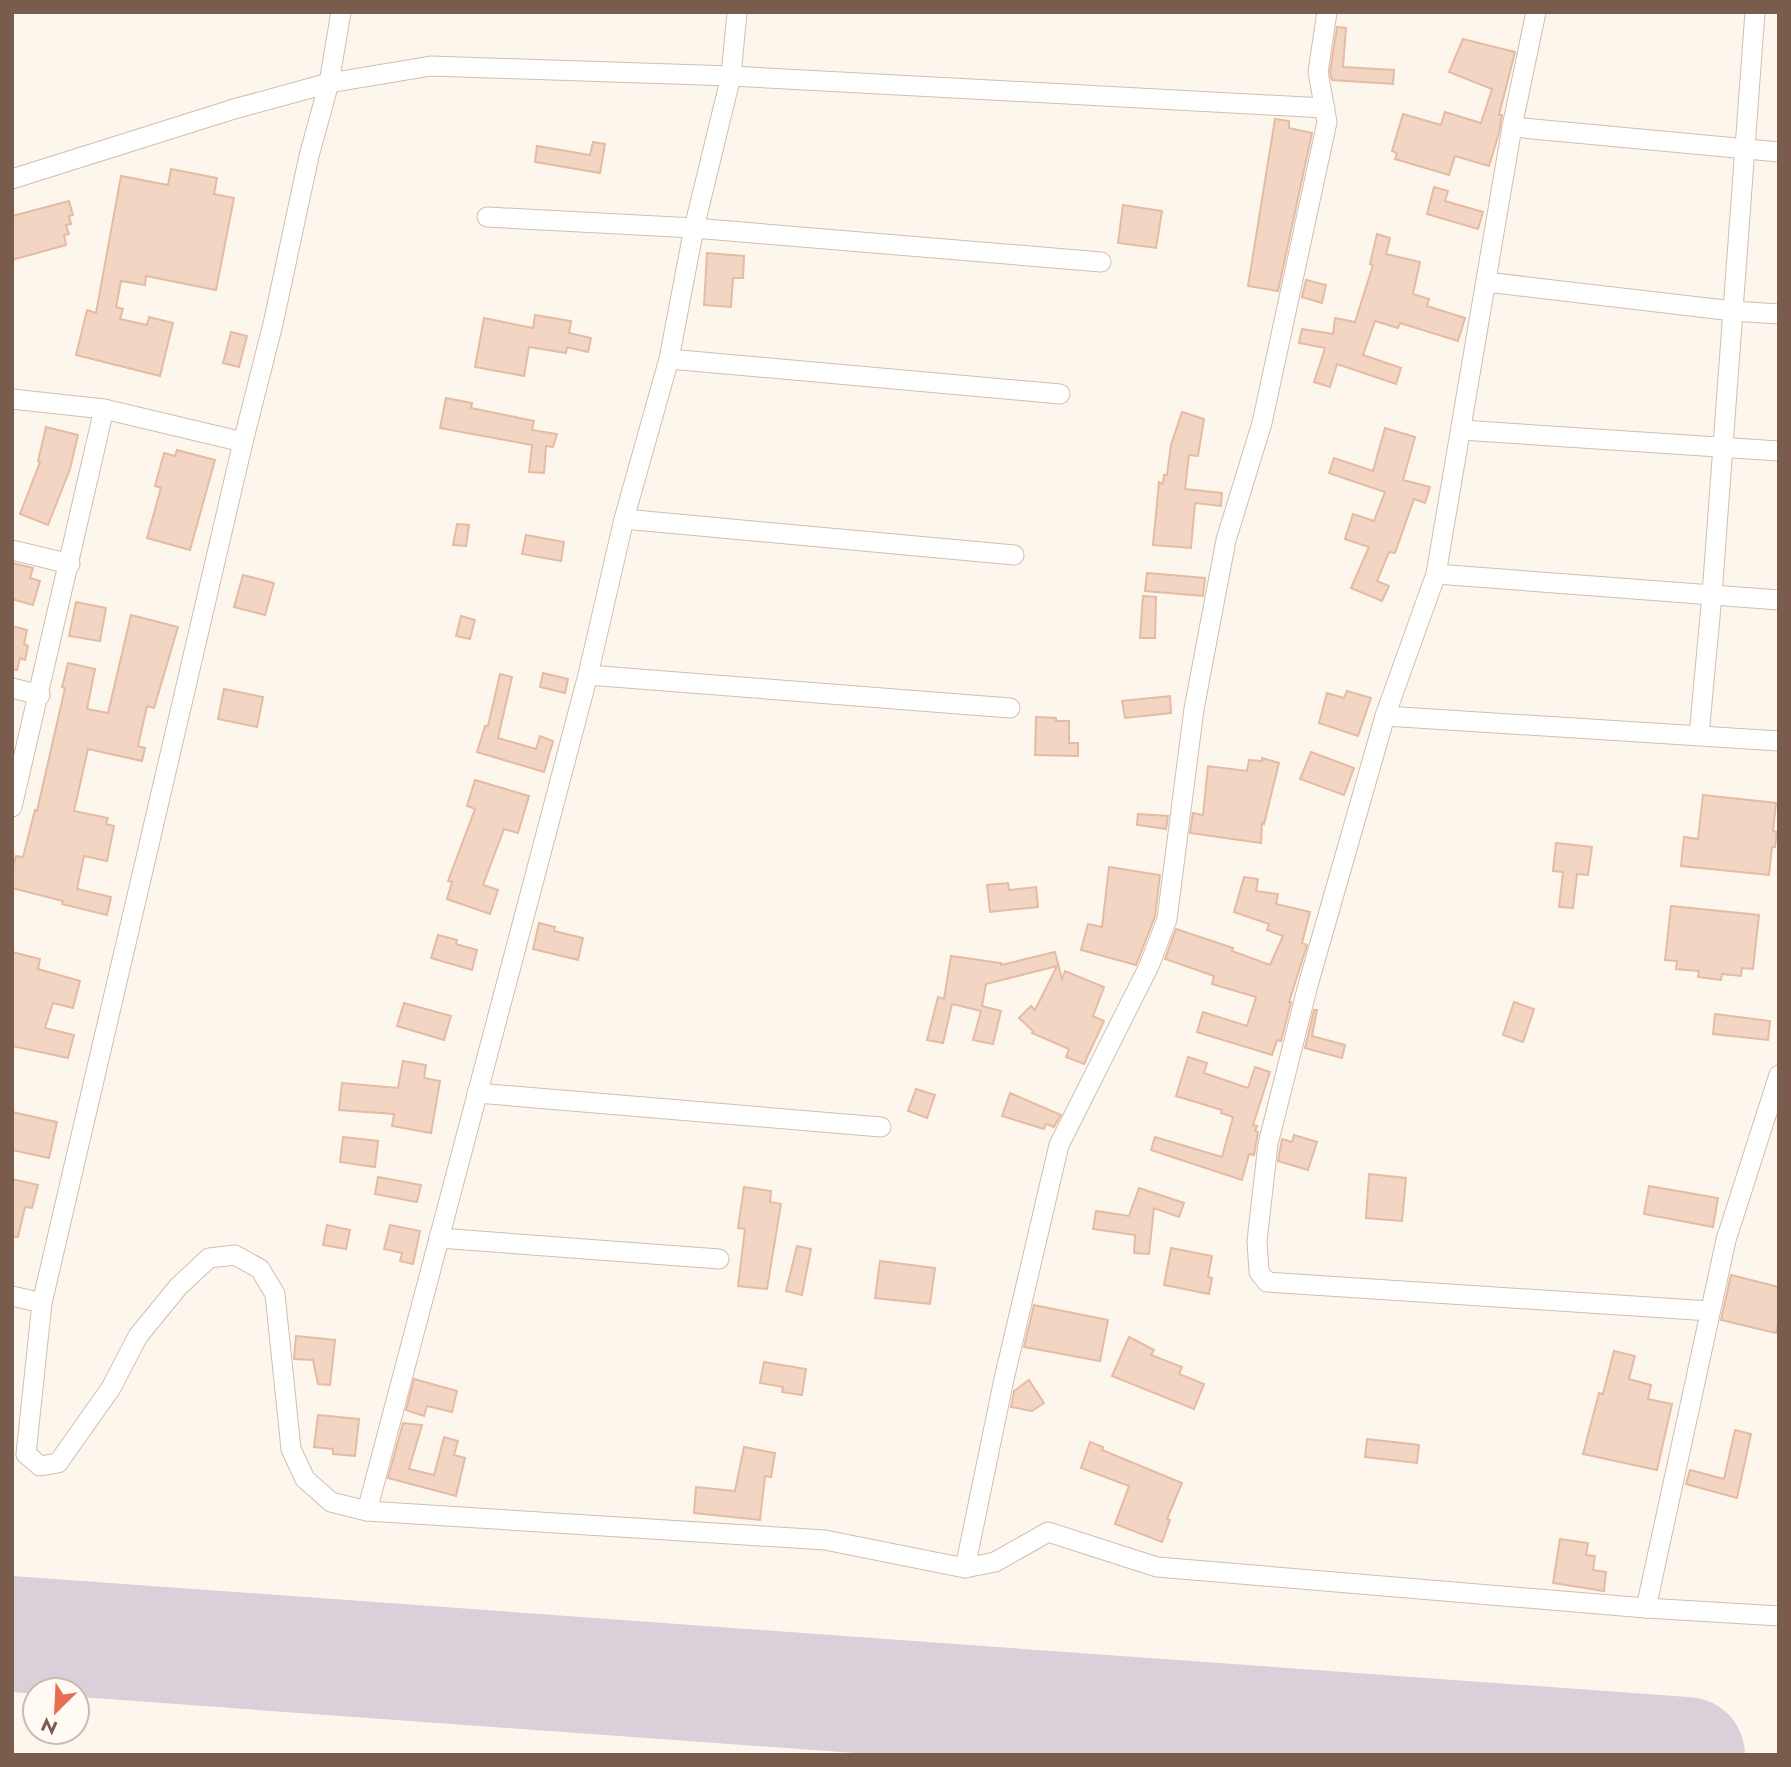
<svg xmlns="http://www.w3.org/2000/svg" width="1791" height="1767" font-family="Jost,sans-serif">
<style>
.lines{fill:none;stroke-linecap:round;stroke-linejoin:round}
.runway{stroke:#dbcfda;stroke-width:116}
.building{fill:#f3d5c3;stroke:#e6bba3;stroke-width:2}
.street-casing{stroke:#d1beb0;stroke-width:21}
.street{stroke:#fff;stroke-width:19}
</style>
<rect width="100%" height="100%" fill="#fdf6ec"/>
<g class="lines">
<polyline class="runway" points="12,1634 1687,1755"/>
</g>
<g class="building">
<polygon points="1337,27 1346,28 1343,67 1394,70 1393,84 1332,80 1330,72"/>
<polygon points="1463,39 1515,52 1499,115 1502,115 1499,133 1489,166 1455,156 1449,175 1395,159 1397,153 1392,151 1403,114 1441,125 1445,112 1481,123 1492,89 1449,72"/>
<polygon points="1275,119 1289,121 1289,128 1312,133 1278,291 1248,286"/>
<polygon points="593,142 605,144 600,173 535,162 537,146 590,155"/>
<polygon points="171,169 217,178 214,194 234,198 216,290 146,276 145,285 121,281 116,307 123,309 120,319 147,325 149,317 173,323 160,376 76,355 87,310 96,313 121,176 168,185"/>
<polygon points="1434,187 1448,191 1445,201 1483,212 1478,229 1427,214"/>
<polygon points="69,201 73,215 69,216 71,224 66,225 69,234 64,235 66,245 12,260 12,216"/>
<polygon points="1123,205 1162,211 1156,248 1118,243"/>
<polygon points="1377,234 1390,238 1386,254 1420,262 1413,294 1429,299 1427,306 1465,318 1458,341 1400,323 1398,328 1375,321 1363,355 1401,368 1396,384 1337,364 1330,387 1314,382 1325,348 1299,343 1302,329 1333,334 1335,318 1355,322 1373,265 1370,264"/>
<polygon points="707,253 744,256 743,278 733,278 731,307 704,305"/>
<polygon points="1306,280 1326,285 1322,303 1302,297"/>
<polygon points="535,315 571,321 569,333 591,338 588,352 567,347 566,353 529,347 524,376 475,367 484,318 533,328"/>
<polygon points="231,332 247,336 239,367 223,363"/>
<polygon points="446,398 472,403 471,408 534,421 532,430 557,434 553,447 546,446 544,473 529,472 532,445 440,428"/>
<polygon points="1182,412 1204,419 1198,456 1189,455 1185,489 1222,493 1221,506 1195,503 1191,548 1153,545 1159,482 1163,484 1164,475 1167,475 1171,445"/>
<polygon points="46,427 78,435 70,469 48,525 20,514 40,462 38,461"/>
<polygon points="1385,428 1415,437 1403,480 1430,487 1425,503 1414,499 1395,553 1389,552 1377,581 1389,586 1382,601 1351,588 1369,547 1345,539 1353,514 1374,521 1385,492 1329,473 1334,458 1373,471"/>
<polygon points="177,450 215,460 190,550 147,538 161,488 155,486 164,453 175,456"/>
<polygon points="457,524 469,525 466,546 453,545"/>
<polygon points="526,535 564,542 561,561 522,554"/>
<polygon points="12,563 33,568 30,578 40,581 33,605 12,599"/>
<polygon points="1147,573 1205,578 1203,596 1145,591"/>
<polygon points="243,575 274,583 265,615 234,607"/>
<polygon points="1143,596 1156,597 1155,638 1140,638"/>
<polygon points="76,602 106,608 100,641 69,636"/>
<polygon points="131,615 178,627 154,708 147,706 138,746 145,748 142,761 88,749 74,811 108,818 106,824 114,826 107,861 84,856 77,889 111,897 107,915 62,904 63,901 12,888 12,871 16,856 23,857 35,810 37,811 65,688 62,687 68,663 95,669 87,709 108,713"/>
<polygon points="461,616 475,620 470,639 456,636"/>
<polygon points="12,626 27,630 24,644 28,646 25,660 20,658 17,670 12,669"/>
<polygon points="543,673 568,679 565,693 540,687"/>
<polygon points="500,674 512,677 498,738 536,749 540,736 553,741 544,772 477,752 485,726 488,726"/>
<polygon points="224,689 263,697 257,727 218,719"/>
<polygon points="1347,691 1371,698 1358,736 1319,723 1327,693 1344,698"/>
<polygon points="1170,696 1171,713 1125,718 1122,701"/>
<polygon points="1036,717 1056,718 1056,721 1069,721 1069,743 1078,743 1078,756 1035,755"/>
<polygon points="1311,752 1354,768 1344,795 1300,779"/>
<polygon points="1262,758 1279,763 1264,824 1262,823 1261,843 1190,833 1193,813 1203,815 1208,766 1247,771 1249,760 1262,761"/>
<polygon points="475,780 529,796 518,833 504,829 483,885 498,890 490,914 447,899 452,882 448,881 475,809 467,806"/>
<polygon points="1703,795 1776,803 1773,831 1777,832 1775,847 1772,847 1769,875 1681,866 1684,837 1698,839"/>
<polygon points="1138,814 1168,816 1166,829 1137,825"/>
<polygon points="1556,843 1592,847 1588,875 1577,874 1573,908 1559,907 1563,872 1553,871"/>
<polygon points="1109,867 1160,875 1155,916 1136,965 1081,950 1088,924 1102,927"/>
<polygon points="1244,877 1258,879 1256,891 1278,894 1276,904 1310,912 1302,943 1307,945 1289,1002 1291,1002 1281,1041 1277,1040 1272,1055 1197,1032 1203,1012 1247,1026 1256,997 1212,984 1214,976 1165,959 1176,929 1233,948 1232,951 1270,965 1283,936 1267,930 1269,924 1234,912"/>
<polygon points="1008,883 1009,890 1036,887 1038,907 990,912 987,885"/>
<polygon points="1671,906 1759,915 1753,969 1742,968 1741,976 1722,974 1721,980 1698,977 1699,971 1676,969 1677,961 1665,960"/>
<polygon points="539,923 555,927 554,931 583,938 578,960 533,949"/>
<polygon points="438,935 457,940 456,944 477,950 472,970 431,958"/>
<polygon points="12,952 40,959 38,969 80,981 73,1008 53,1003 45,1028 74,1035 68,1058 12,1046"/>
<polygon points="1055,952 1062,979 1065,971 1104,987 1093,1016 1104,1021 1084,1064 1066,1057 1069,1049 1032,1033 1033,1031 1019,1018 1031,1006 1035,1010 1057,966 986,984 982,1006 1001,1011 993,1044 973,1040 981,1011 952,1004 943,1043 927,1040 938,997 944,999 951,956 1001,963 1001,965"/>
<polygon points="1514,1002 1534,1009 1523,1042 1503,1035"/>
<polygon points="404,1003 451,1016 444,1040 397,1026"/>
<polygon points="1314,1010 1317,1010 1312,1036 1345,1045 1342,1058 1305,1048"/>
<polygon points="1715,1014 1770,1021 1768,1040 1713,1034"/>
<polygon points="1188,1057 1207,1063 1204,1073 1248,1088 1255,1067 1270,1072 1253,1125 1257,1126 1255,1131 1258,1132 1254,1155 1249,1154 1242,1180 1151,1150 1155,1137 1222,1157 1233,1117 1221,1113 1222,1110 1176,1096"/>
<polygon points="403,1061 426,1065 424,1078 440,1081 431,1133 392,1126 394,1114 339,1110 342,1083 398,1088"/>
<polygon points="916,1089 935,1095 927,1118 908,1111"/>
<polygon points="1010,1093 1061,1115 1054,1127 1046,1124 1044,1129 1002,1116"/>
<polygon points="12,1112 57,1122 49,1158 12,1150"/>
<polygon points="1294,1135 1317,1142 1308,1170 1278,1161 1282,1139 1292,1142"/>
<polygon points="343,1137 378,1141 375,1167 340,1162"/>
<polygon points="1369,1174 1406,1178 1402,1221 1366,1218"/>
<polygon points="378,1177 421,1185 417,1202 375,1194"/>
<polygon points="12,1179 38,1185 32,1208 25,1207 18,1237 12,1237"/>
<polygon points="1649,1186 1718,1198 1713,1227 1644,1214"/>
<polygon points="744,1187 771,1191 770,1202 781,1204 767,1289 738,1286 745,1229 738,1228"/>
<polygon points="1139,1188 1184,1203 1179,1217 1154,1208 1149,1254 1134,1253 1135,1235 1093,1229 1096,1211 1129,1216"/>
<polygon points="327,1225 350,1230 346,1249 323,1245"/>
<polygon points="390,1225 420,1231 413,1264 400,1261 402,1253 384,1249"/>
<polygon points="797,1246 811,1249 802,1295 786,1291"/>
<polygon points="1171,1248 1212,1256 1208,1277 1212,1278 1209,1294 1164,1285"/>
<polygon points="880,1261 935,1268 930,1304 875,1298"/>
<polygon points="1731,1275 1779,1287 1779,1320 1776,1333 1721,1320"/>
<polygon points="1034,1305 1108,1320 1100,1361 1024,1347"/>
<polygon points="296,1336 335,1340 330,1385 318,1384 313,1360 294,1359"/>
<polygon points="1129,1337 1154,1350 1151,1355 1182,1367 1179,1374 1204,1384 1194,1409 1112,1376"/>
<polygon points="1614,1351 1635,1356 1629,1379 1651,1385 1648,1399 1672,1404 1657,1470 1583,1454 1599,1393 1603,1394"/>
<polygon points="764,1362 806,1369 802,1395 782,1392 783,1387 760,1383"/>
<polygon points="414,1379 457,1391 452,1412 427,1406 424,1416 406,1410"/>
<polygon points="1029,1380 1044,1403 1032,1411 1011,1407 1014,1391"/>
<polygon points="318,1415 359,1419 355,1456 333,1454 333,1449 314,1447"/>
<polygon points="403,1423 422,1425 409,1469 434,1475 444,1437 458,1441 454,1455 465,1458 456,1496 388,1478"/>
<polygon points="1735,1430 1751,1434 1737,1498 1686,1484 1690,1470 1724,1479"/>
<polygon points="1367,1439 1419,1445 1417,1463 1365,1457"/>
<polygon points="1090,1442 1103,1447 1102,1450 1182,1483 1167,1519 1170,1520 1162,1542 1115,1524 1129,1486 1081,1468"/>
<polygon points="744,1447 775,1453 771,1477 765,1476 760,1520 694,1513 696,1487 735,1491"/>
<polygon points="1560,1539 1588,1543 1586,1555 1595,1556 1593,1570 1606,1572 1604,1591 1553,1583"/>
</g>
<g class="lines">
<defs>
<g id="street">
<polyline points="1536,12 1512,127 1436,574 1385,716 1308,985 1268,1144 1257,1241 1259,1272 1267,1282 1710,1311"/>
<polyline points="1512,127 1779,152"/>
<polyline points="12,179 234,109 329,83 431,66 731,76 1325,108"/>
<polyline points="487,217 694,228 1101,262"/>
<polyline points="1486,282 1733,311 1779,314"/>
<polyline points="669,359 1060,394"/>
<polyline points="12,399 104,409"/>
<polyline points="1461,430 1779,451"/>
<polyline points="243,442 42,1303 26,1454 40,1466 58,1463 111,1388 138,1336 178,1287 209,1258 235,1255 260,1269 275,1294 291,1449 305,1479 331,1502 367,1511 825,1540 965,1568 995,1562 1048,1532 1157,1567 1646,1608 1779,1616"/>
<polyline points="624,519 1014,555"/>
<polyline points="12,550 70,564"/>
<polyline points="1436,574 1779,600"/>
<polyline points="588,675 1010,708"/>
<polyline points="12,688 40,695"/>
<polyline points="1385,716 1779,741"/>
<polyline points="1699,735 1712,595 1755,12"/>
<polyline points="12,807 104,409 243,442 273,324 309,156 329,83 341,12"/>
<polyline points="477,1093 881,1127"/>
<polyline points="439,1238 719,1259"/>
<polyline points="12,1296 42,1303"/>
<polyline points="367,1511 588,675 624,519 669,359 694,228 731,76 737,12"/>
<polyline points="965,1568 1004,1379 1059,1145 1149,966 1167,919 1194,709 1226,540 1262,423 1327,122 1318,72 1327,12"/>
<polyline points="1646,1608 1726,1240 1779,1075"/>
</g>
</defs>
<use href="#street" class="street-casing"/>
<use href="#street" class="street"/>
</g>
<rect width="1791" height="1767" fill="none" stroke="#7a5c4d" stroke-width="28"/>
<g transform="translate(56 1711) rotate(204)"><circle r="33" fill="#fffaf3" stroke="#cabbb1" stroke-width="2"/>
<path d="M0-5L12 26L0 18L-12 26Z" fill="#e76f51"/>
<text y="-10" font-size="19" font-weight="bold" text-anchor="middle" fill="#7a5c4d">N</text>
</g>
</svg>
